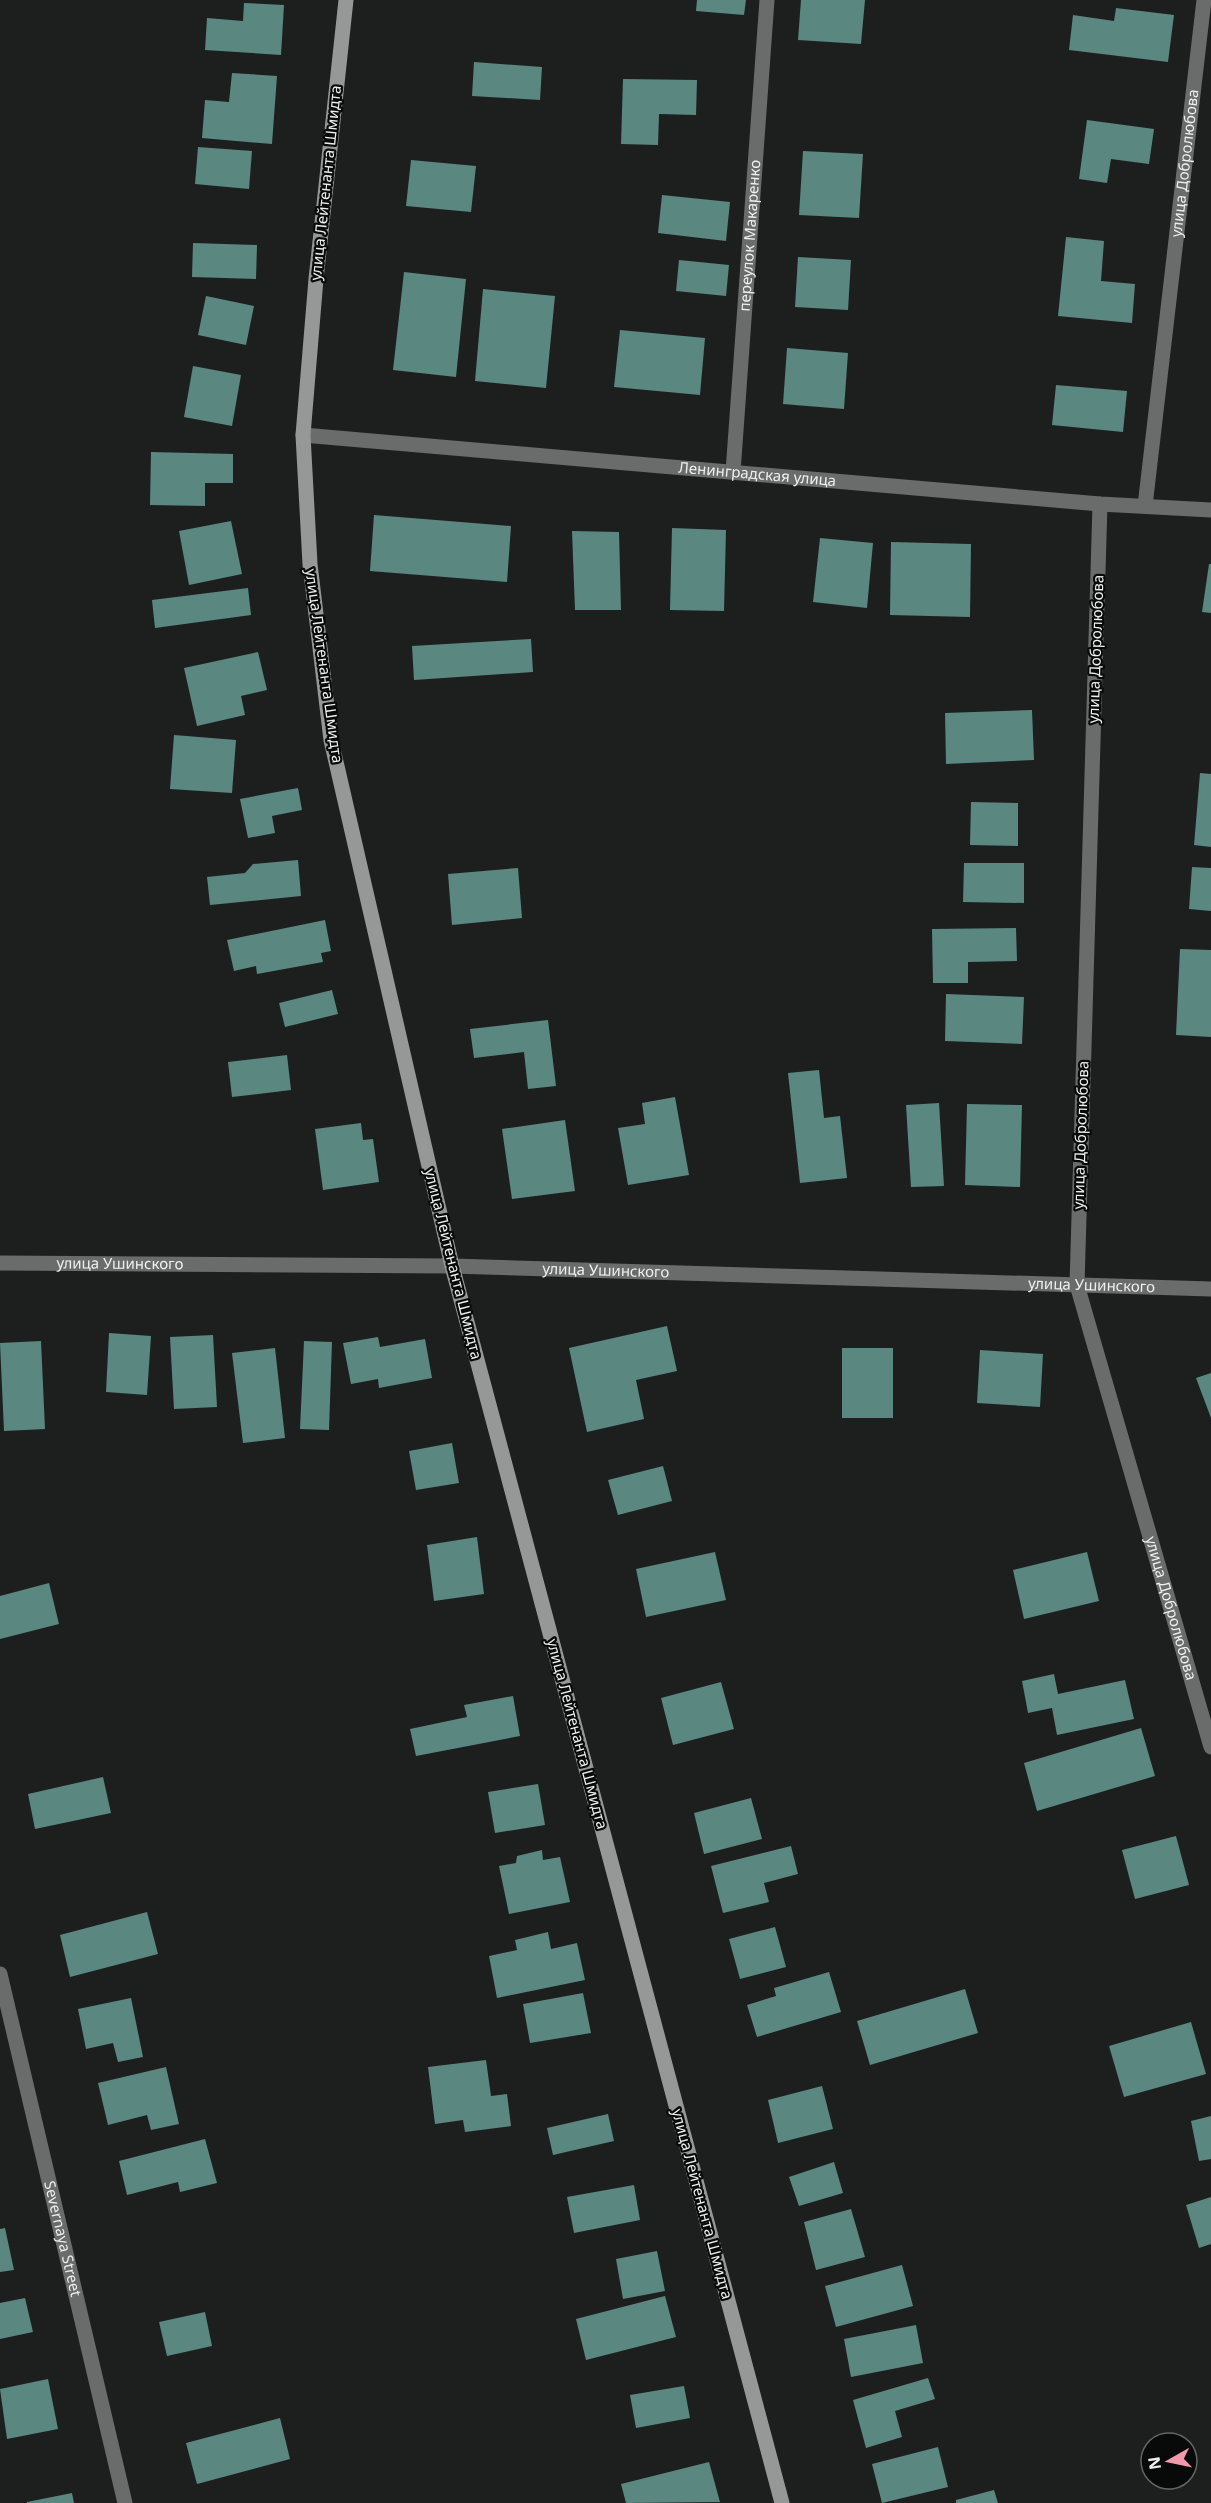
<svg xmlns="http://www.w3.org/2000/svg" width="1211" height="2503" font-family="'Noto Sans',sans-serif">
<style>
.building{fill:#5b8781}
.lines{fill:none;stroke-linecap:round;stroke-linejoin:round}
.minor{stroke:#6a6c6b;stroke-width:15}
.secondary{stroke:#959897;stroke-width:15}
.labels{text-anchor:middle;stroke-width:4.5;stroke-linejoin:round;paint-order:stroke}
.street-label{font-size:15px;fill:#eef0f0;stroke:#080909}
</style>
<rect width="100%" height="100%" fill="#1d1f1f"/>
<g class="building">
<polygon points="697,0 746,0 744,15 696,11"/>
<polygon points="801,0 865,0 861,44 798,40"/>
<polygon points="244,3 284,5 281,55 205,50 207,18 243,21"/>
<polygon points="1116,8 1174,15 1168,62 1069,50 1073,15 1114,21"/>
<polygon points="474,62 542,67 540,100 472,96"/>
<polygon points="232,73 277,76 272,144 202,138 205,100 229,102"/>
<polygon points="623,79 697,80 696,115 659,114 658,145 621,144"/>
<polygon points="1087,120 1154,129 1149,164 1111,159 1107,183 1079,179"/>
<polygon points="198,147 252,151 249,189 195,184"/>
<polygon points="803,151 863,154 859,218 799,215"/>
<polygon points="411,160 476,166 471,212 406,206"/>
<polygon points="662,195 730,202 726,241 658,233"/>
<polygon points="1066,237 1104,241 1101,281 1135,284 1132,323 1058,316"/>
<polygon points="193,243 257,245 256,279 192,277"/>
<polygon points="798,257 851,260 848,310 795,307"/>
<polygon points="679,260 729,265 726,296 676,291"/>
<polygon points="404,272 466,279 456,377 393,370"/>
<polygon points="483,289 555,296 546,388 475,381"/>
<polygon points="206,296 254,306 246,345 198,335"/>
<polygon points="620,330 705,338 700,395 614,387"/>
<polygon points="787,348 848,353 844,409 783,404"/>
<polygon points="193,366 241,375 232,426 184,417"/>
<polygon points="1056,385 1127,391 1123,432 1052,425"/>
<polygon points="151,452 233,454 233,483 205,483 205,506 150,505"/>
<polygon points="374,515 511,526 507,582 370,571"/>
<polygon points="231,521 242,574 189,585 179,531"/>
<polygon points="672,528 726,530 724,611 670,610"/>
<polygon points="572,531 619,532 621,610 575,610"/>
<polygon points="820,538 873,543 867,608 813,602"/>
<polygon points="891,542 971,544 970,617 890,615"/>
<polygon points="1209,564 1211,564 1211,613 1202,612"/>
<polygon points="248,588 251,615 155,628 152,600"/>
<polygon points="531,639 533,672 414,680 412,646"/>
<polygon points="258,652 267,690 241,696 245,715 197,726 184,668"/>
<polygon points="1032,710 1034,760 946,764 945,713"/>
<polygon points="174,735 236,740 232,793 170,789"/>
<polygon points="1200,773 1211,774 1211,847 1194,845"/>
<polygon points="298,788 302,810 272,816 275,833 248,838 240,799"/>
<polygon points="971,802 1018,803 1018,846 970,845"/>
<polygon points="298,860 301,896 210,905 207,877 245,873 253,864"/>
<polygon points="964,863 1024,863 1024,903 963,902"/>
<polygon points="1192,867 1211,868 1211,911 1189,909"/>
<polygon points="518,868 522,918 452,925 448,874"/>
<polygon points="325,920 331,951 321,953 323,962 257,974 256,966 234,971 227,940"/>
<polygon points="1016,928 1017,961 968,962 968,983 933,983 932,929"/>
<polygon points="1180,949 1211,950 1211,1037 1176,1035"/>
<polygon points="332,990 338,1014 285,1027 279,1003"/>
<polygon points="946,994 1024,997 1022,1044 945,1041"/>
<polygon points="548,1020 556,1086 528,1089 524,1052 474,1058 470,1029"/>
<polygon points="287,1055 291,1090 232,1097 228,1062"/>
<polygon points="819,1070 824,1118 840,1116 847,1178 800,1183 788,1073"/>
<polygon points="675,1097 689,1175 628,1185 618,1128 645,1124 642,1103"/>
<polygon points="939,1103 944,1186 911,1187 906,1105"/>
<polygon points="967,1104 1022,1105 1020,1187 965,1185"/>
<polygon points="565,1120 575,1191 512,1199 502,1129"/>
<polygon points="361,1123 363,1140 373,1139 379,1182 323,1190 315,1129"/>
<polygon points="667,1326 677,1371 636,1380 644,1419 587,1432 569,1348"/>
<polygon points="109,1333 151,1336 147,1395 106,1392"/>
<polygon points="213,1335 217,1407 174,1409 170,1337"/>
<polygon points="378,1337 380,1347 425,1339 432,1378 379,1388 378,1379 351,1384 343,1343"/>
<polygon points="41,1341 45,1429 4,1431 0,1343"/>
<polygon points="304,1341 332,1342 329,1430 300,1429"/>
<polygon points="275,1348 285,1438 243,1443 232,1353"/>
<rect x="842" y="1348" width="51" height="70"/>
<polygon points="980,1350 1043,1354 1040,1407 977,1403"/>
<polygon points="1211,1373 1211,1418 1196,1378"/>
<polygon points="452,1443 459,1483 416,1490 409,1451"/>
<polygon points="663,1466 672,1501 618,1515 608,1480"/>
<polygon points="477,1537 484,1594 434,1601 427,1545"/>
<polygon points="715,1552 726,1600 646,1617 636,1569"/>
<polygon points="1087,1552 1099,1601 1024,1619 1013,1570"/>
<polygon points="49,1583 59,1624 0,1639 0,1596"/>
<polygon points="1054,1674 1058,1694 1125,1680 1134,1719 1057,1735 1052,1708 1028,1713 1022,1681"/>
<polygon points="721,1682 734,1729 673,1745 661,1698"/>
<polygon points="513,1696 520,1736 416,1756 410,1729 467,1717 464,1705"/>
<polygon points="1141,1728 1155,1776 1037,1811 1024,1763"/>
<polygon points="103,1777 111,1813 35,1829 28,1794"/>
<polygon points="538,1784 545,1825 495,1833 488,1792"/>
<polygon points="751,1798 762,1839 704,1854 694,1813"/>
<polygon points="1176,1836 1189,1885 1135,1899 1122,1850"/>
<polygon points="791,1846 798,1874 764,1883 769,1902 723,1913 711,1866"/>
<polygon points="542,1850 543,1860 560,1857 570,1902 509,1914 499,1866 516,1863 517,1856"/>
<polygon points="147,1912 158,1954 70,1977 60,1935"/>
<polygon points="775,1927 786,1967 740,1979 729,1939"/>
<polygon points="548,1932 551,1949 577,1943 585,1980 497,1998 489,1956 517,1950 515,1940"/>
<polygon points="829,1972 841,2012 757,2037 747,2005 776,1996 774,1988"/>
<polygon points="965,1989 978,2033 870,2065 857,2021"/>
<polygon points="583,1993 591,2033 530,2043 523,2004"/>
<polygon points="131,1998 143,2057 118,2062 113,2043 86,2049 78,2009"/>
<polygon points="1191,2022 1206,2074 1124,2097 1109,2046"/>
<polygon points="486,2060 491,2096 507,2094 511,2126 465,2132 463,2120 435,2124 428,2067"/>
<polygon points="166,2067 179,2124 151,2130 147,2115 108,2125 98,2083"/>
<polygon points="822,2086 833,2129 778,2143 768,2100"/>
<polygon points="608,2114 614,2141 553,2155 547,2128"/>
<polygon points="1211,2116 1211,2159 1199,2161 1191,2121"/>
<polygon points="205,2139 217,2183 180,2192 178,2182 127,2195 119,2161"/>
<polygon points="834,2162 843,2193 799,2206 789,2177"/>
<polygon points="634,2185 640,2220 574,2233 567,2197"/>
<polygon points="1211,2197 1211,2244 1199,2248 1186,2205"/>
<polygon points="851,2209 865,2257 816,2270 804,2222"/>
<polygon points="5,2228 14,2270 0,2272 0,2229"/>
<polygon points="657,2251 665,2291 623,2299 616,2259"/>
<polygon points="902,2265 913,2306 836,2327 825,2286"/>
<polygon points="665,2296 676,2337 586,2360 576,2319"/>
<polygon points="25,2298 33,2332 0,2339 0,2303"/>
<polygon points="205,2312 212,2346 167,2356 159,2322"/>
<polygon points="916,2325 923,2363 851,2377 844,2339"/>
<polygon points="928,2378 935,2399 895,2411 902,2437 866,2448 853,2400"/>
<polygon points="48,2379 58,2429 7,2439 0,2389"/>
<polygon points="684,2386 690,2418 636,2428 630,2395"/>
<polygon points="280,2418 290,2459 197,2484 186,2443"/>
<polygon points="938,2447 948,2487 882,2503 872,2464"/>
<polygon points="709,2462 720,2502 626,2503 621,2484"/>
<polygon points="994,2490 998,2503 956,2503 956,2500"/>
<polygon points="72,2493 74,2503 27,2503 27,2502"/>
</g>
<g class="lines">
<g class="minor">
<path id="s1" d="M 303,435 L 1100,504 L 1211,510"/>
<path id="s2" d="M 733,472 L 767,0"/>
<path id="s3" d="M 1100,504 L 1077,1285 L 1211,1747"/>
<path id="s4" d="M 1145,506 L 1204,0"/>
<path id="s5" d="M 0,1263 L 452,1266 L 1211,1289"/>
<path id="s6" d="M 0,1974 L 125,2503"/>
</g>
<polyline class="secondary" points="346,0 316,279 303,435 310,564 331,740 452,1266 782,2503"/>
</g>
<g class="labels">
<g class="street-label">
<text dy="5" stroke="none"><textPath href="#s4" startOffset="345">улица Добролюбова</textPath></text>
<text transform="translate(326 183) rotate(-84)" y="5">улица Лейтенанта Шмидта</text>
<text dy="5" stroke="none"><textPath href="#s2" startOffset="237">переулок Макаренко</textPath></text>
<text dy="5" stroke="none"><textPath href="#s1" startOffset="456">Ленинградская улица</textPath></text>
<text transform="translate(1096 649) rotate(-88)" y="5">улица Добролюбова</text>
<text transform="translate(324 666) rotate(82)" y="5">улица Лейтенанта Шмидта</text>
<text transform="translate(1081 1135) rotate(-88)" y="5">улица Добролюбова</text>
<text dy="5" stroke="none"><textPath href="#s5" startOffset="120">улица Ушинского</textPath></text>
<text transform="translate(453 1264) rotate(76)" y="5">улица Лейтенанта Шмидта</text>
<text dy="5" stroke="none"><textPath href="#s5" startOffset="606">улица Ушинского</textPath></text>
<text dy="5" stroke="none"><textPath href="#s5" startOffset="1092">улица Ушинского</textPath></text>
<text dy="5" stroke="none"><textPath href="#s3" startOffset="1118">улица Добролюбова</textPath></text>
<text transform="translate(577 1734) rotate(75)" y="5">улица Лейтенанта Шмидта</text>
<text transform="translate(702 2204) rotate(75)" y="5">улица Лейтенанта Шмидта</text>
<text dy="5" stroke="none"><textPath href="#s6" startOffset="272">Severnaya Street</textPath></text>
</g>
</g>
<g transform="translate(1169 2461) rotate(261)"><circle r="28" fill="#080909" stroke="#646565" stroke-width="1.5"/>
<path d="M0-4.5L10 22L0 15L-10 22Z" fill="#f29aac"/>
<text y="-9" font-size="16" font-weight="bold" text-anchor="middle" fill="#eef0f0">N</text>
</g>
</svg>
